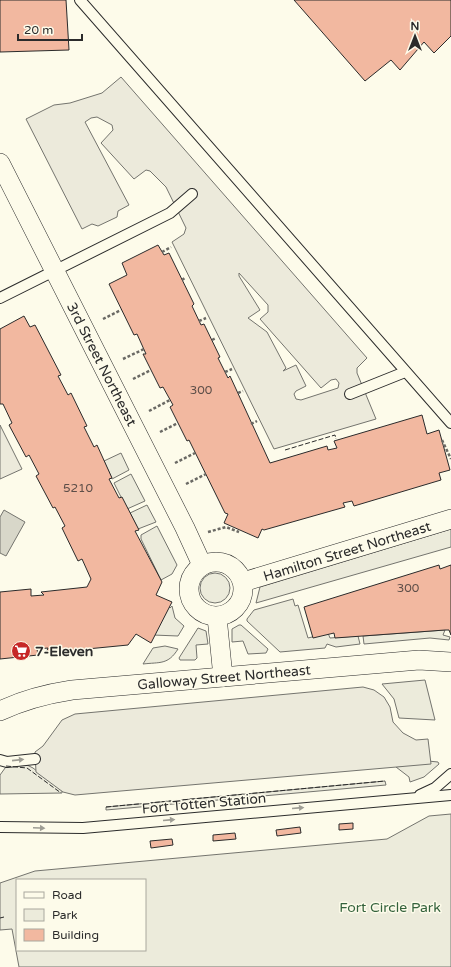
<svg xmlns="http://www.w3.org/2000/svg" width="451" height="967" font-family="'Varela Round',sans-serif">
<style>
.green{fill:#ecebdb;stroke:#74746e;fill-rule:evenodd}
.parking{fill:#eceadb;stroke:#74746e;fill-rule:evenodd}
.water{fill:#d8d7c9;stroke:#74746e}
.building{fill:#f2b8a0;stroke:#2b2b2b}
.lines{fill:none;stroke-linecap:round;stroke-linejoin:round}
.lane-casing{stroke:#2b2b2b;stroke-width:12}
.street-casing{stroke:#2b2b2b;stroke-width:20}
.path{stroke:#6a6964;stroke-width:2.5;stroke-dasharray:3 2;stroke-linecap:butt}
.lane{stroke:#fdfbea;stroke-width:10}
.street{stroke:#fdfbea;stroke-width:19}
.fence{stroke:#2b2b2b;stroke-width:1;stroke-dasharray:5 2;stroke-linecap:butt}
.oneway{fill:#9e9d94}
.labels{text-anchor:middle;stroke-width:3;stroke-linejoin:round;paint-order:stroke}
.number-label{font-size:12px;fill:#5d4e48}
.street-label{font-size:14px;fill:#2b2b2b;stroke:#fdfbea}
.poi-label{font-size:14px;font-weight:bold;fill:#2b2b2b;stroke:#fdfbea;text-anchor:start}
.park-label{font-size:14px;fill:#34623c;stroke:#fdfbea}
</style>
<rect width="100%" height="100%" fill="#fdfbea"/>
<g class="green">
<polygon points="121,453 129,470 112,479 104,461"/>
<polygon points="131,474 145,501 127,509 114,483"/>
<polygon points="147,505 156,522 138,529 130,513"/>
<polygon points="157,526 177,565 172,574 161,580 141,539 141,535"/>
<polygon points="451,529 451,547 256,603 260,587"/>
<circle cx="215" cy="588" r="15"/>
<polygon points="293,599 295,606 298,605 308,638 328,633 330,638 358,636 360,644 336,647 327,644 325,648 280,652 247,621 247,619 254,610"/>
<polygon points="167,605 170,608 172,606 175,618 184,626 178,636 153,635"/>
<polygon points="239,625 241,625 268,649 266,653 248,654 243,641 232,642 232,629"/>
<polygon points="198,628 206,631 208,644 196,645 197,658 195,660 180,660 179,658"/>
<polygon points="445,630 443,635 450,637 449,640 430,638 364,644 363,636"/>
<path d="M 165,646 L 178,649 C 168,665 160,662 143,664 L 153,648 Z"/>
<polygon points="425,680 435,720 399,718 394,699 382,684"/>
<polygon points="428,761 438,762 439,764 424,777 410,782 409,777 396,767"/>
<polygon points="8,764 25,764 33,768 62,790 62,793 0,794 0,775"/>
<polygon points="385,781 386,785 106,810 106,807"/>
<path d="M 451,814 L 451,967 L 19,967 L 12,929 L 0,930 L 0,883 L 35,871 L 387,839 L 429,816 ZM 17,880 L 145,880 L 145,950 L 17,950 Z"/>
</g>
<g class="parking">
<path d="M 121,77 L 367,358 L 357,368 L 357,373 L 376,419 L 274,449 L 172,242 L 184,234 L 186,228 L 166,187 L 150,171 L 146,170 L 134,179 L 101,143 L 113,130 L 112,125 L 97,117 L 91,118 L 85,122 L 129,205 L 118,211 L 117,217 L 98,226 L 92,224 L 82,229 L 26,119 L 54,105 L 70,103 L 102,93 ZM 239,273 L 268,305 L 268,312 L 260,319 L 321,388 L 331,380 L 336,379 L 339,383 L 338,388 L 301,400 L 296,399 L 294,394 L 296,391 L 306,386 L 296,365 L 283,371 L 286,368 L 267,332 L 248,318 L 260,310 L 239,276 Z"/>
<polygon points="0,425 22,469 0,479"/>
<polygon points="363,687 374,690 384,697 390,707 393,722 403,733 416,740 428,739 431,764 75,795 63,792 36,772 35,752 43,746 62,720 75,714"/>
</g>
<polygon class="water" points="4,510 25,522 6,556 0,553 0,517"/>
<g class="building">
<polygon points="0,0 66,0 69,50 0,52"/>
<polygon points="294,0 451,0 451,36 434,53 424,42 400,70 391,60 365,81"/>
<polygon points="158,245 164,255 169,253 194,304 192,306 201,325 204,324 220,357 218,358 228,378 230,376 270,463 327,446 328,450 337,448 334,441 422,415 427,434 439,430 450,470 439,473 441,480 354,506 352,501 343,503 345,507 264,530 262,529 258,538 224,523 228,514 225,513 189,440 187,441 170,407 173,405 163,387 160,388 143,354 146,354 137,334 134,335 109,284 127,275 122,263"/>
<polygon points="24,316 30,327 35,325 61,375 58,376 68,395 71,393 87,426 84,427 94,447 97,445 112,478 109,479 119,498 122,497 139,530 135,531 162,582 156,595 172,602 151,643 136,634 128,645 46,653 48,648 37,649 38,655 0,659 0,592 31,589 31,596 44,595 41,592 87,587 91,579 82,559 78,561 62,528 65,526 55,507 53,508 36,476 39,474 29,455 26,457 9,425 12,423 3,404 0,404 0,329"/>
<polygon points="439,565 440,569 451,565 451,635 449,630 445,630 335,638 334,633 313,638 304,607"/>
<polygon points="353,823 353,829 339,830 339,824"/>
<polygon points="300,827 301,833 277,836 276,830"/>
<polygon points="235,833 236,839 213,841 213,835"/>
<polygon points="172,839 173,845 151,848 150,841"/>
</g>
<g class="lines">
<defs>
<g id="lane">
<polyline points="80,0 451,423"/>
<polyline points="0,298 170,213 192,194"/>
<polyline points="350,394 405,372"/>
<polyline points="0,760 7,762 35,759"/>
<polyline points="420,795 435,788 451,774"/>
<polyline points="0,827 83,828 451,795"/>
</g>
<g id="street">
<polyline points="0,163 185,528 202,565"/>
<circle cx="216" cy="589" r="27"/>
<polyline points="243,582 451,519"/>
<polyline points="217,617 223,677"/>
<path d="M 0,711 C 23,700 46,694 72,690 L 419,660 L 451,662"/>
</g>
</defs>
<use href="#lane" class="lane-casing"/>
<use href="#street" class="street-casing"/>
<g class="path">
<polyline points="162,252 171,247"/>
<polyline points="182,280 186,277"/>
<polyline points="103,319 121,310"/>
<polyline points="199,321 206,318"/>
<polyline points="212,340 216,338"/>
<polyline points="123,359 144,349"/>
<polyline points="225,372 232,369"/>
<polyline points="133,379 151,370"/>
<polyline points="238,393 243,391"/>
<polyline points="149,411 170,400"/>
<polyline points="251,424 257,421"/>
<polyline points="160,432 178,423"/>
<polyline points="442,440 451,459"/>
<polyline points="175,463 195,453"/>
<polyline points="186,484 206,474"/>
<polyline points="208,532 226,527 239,532"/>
</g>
<use href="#lane" class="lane"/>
<use href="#street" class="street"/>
<g class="fence">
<polyline points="285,450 335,435 336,439"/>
<polyline points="6,766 27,768 61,793"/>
<polyline points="106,807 385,781"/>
<polyline points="0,918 4,917"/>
</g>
</g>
<defs><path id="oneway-solid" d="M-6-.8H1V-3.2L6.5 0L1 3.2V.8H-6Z"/></defs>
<g class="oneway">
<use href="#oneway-solid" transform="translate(18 760) rotate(-6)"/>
<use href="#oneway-solid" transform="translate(298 808) rotate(-5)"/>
<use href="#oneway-solid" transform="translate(169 820) rotate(-5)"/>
<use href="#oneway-solid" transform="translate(39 828) rotate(2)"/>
</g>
<defs>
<symbol id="supermarket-disc" viewBox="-11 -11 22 22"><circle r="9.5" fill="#c62828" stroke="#fdfbea"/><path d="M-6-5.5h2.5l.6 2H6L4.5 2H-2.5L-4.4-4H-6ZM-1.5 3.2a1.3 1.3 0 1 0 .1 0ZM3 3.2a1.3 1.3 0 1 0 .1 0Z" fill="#fff"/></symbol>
</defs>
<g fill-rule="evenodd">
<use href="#supermarket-disc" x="10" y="640" width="22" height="22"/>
</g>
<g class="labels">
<g class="number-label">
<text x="201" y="394">300</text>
<text x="78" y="492">5210</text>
<text x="408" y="592">300</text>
</g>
<g class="street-label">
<text transform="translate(102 364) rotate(63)" y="5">3rd Street Northeast</text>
<text transform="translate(347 551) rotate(-17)" y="5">Hamilton Street Northeast</text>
<text transform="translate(224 677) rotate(-5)" y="5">Galloway Street Northeast</text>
<text transform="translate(204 803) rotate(-5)" y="5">Fort Totten Station</text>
</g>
<g class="poi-label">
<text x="35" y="656">7-Eleven</text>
</g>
<g class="park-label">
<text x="390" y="912">Fort Circle Park</text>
</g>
</g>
<rect x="16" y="879" width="130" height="72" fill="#fdfbea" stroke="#a9a89e"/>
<rect x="24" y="892" width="20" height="6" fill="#fdfbea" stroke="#a9a89e"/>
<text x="52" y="899" font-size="12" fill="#2b2b2b">Road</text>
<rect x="24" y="909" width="20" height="12" fill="#ecebdb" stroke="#a9a89e"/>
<text x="52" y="919" font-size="12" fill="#2b2b2b">Park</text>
<rect x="24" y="929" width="20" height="12" fill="#f2b8a0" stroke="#a9a89e"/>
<text x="52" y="939" font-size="12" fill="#2b2b2b">Building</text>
<g transform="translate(415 36)" stroke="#fdfbea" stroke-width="3" paint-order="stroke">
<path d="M0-3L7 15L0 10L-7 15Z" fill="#2b2b2b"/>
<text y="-6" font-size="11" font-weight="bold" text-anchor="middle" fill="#2b2b2b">N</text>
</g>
<path d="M18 34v6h64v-6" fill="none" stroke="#2b2b2b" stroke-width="2"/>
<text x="24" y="34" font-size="12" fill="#2b2b2b" stroke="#fdfbea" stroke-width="3" paint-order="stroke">20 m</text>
</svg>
